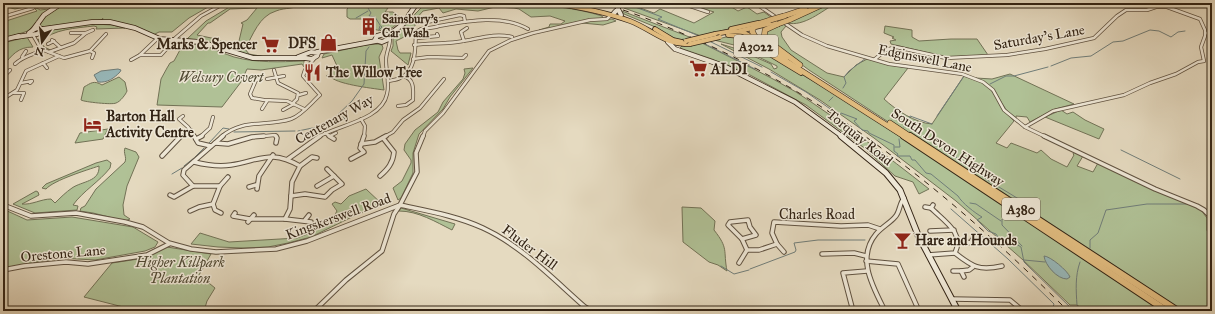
<svg xmlns="http://www.w3.org/2000/svg" width="1215" height="314" font-family="'IM FELL Great Primer',serif">
<style>
.green{fill:#b0c196;stroke:#727256}
.water{fill:#98b9bb;stroke:#707d79}
.lines{fill:none;stroke-linecap:round;stroke-linejoin:round}
.stream{stroke:#707d79;stroke-width:1}
.street-far1-casing{stroke:#605240;stroke-width:4}
.street-casing{stroke:#605240;stroke-width:5.5}
.secondary-far1-casing{stroke:#332415;stroke-width:5.5}
.secondary-casing{stroke:#332415;stroke-width:7}
.primary-casing{stroke:#332415;stroke-width:5.5}
.highway-far1-casing{stroke:#332415;stroke-width:6}
.highway-casing{stroke:#332415;stroke-width:8}
.street-far1{stroke:#eee7d6;stroke-width:2.5}
.street{stroke:#eee7d6;stroke-width:3.5}
.secondary-far1{stroke:#eee7d6;stroke-width:4}
.secondary{stroke:#eee7d6;stroke-width:5}
.primary{stroke:#e2bd80;stroke-width:4}
.highway-far1{stroke:#e2bd80;stroke-width:5}
.highway{stroke:#e2bd80;stroke-width:6}
.rail{stroke:#332415;stroke-width:1;stroke-dasharray:6 6;stroke-linecap:butt}
.secondary-bridge-casing{stroke:#332415;stroke-width:5.5;stroke-linecap:butt}
.primary-bridge-casing{stroke:#332415;stroke-width:5.5;stroke-linecap:butt}
.highway-bridge-casing{stroke:#332415;stroke-width:6;stroke-linecap:butt}
.secondary-bridge{stroke:#eee7d6;stroke-width:4}
.primary-bridge{stroke:#e2bd80;stroke-width:4}
.highway-bridge{stroke:#e2bd80;stroke-width:5}
.labels{text-anchor:middle;stroke-width:3;stroke-linejoin:round;paint-order:stroke}
.far-poi-label{font-size:12px;font-weight:bold;fill:#332415;stroke:#eee7d6;text-anchor:start}
.shield{fill:#eee7d6;stroke:#6b5e4f;stroke-width:1}
.shield-label{font-size:13px;font-weight:bold;fill:#332415}
.street-label{font-size:14px;fill:#332415;stroke:#eee7d6}
.poi-label{font-size:14px;font-weight:bold;fill:#332415;stroke:#eee7d6;text-anchor:start}
.park-label{font-size:14px;font-style:italic;fill:#524b35;stroke:#eee7d6}
</style>
<rect width="100%" height="100%" fill="#e5dac0"/>
<filter id="stains"><feTurbulence type="fractalNoise" baseFrequency=".005" numOctaves="4"/><feColorMatrix values="0 0 0 0 .2 0 0 0 0 .09 0 0 0 0 .02 0 0 0 .5 -.17"/></filter>
<radialGradient id="worn" r=".72"><stop offset=".6" stop-color="#630" stop-opacity="0"/><stop offset="1" stop-color="#630" stop-opacity=".3"/></radialGradient>
<g class="green">
<path d="M 13,3 L 23,4 L 29,3 L 59,3 C 51,8 43,9 34,7 L 33,5 L 15,9 L 7,7 Z"/>
<polygon points="66,3 215,3 189,18 172,32 159,32 153,35 102,20 103,18 101,20 43,27 40,25 44,17"/>
<path d="M 236,3 L 303,3 C 294,10 286,7 276,11 C 259,16 253,35 245,49 L 249,54 L 266,57 L 249,55 L 234,50 L 239,41 L 243,24 L 241,23 L 247,20 L 257,8 L 230,9 L 210,23 L 208,23 L 197,35 L 216,39 L 232,46 L 228,48 L 207,41 L 187,39 L 206,21 Z"/>
<path d="M 353,3 L 385,3 L 382,7 L 388,8 L 385,12 L 393,12 L 401,18 C 393,31 384,33 370,28 L 373,24 L 361,19 L 350,19 L 347,17 L 347,9 Z"/>
<path d="M 426,3 C 481,3 551,0 602,16 L 604,20 L 612,19 L 616,21 L 603,25 L 582,23 L 539,30 L 549,27 L 550,24 L 561,24 L 565,21 L 550,16 L 531,17 L 519,9 L 514,8 L 495,7 L 478,11 L 456,9 L 443,13 L 439,8 L 423,11 L 415,20 L 415,26 L 404,34 L 404,37 L 396,41 L 398,50 L 400,53 L 411,53 L 408,65 L 391,51 L 393,46 L 393,35 L 412,20 L 415,14 Z"/>
<polygon points="685,3 725,3 738,11 747,7 757,14 764,12 772,18 701,36 624,8 632,5 654,13 660,9 694,23 714,12"/>
<path d="M 830,3 L 836,3 C 822,11 804,27 787,23 Z"/>
<polygon points="37,8 40,10 49,9 28,31 3,39 3,22 37,11 35,9"/>
<polygon points="622,11 692,38 678,40 653,26 624,14"/>
<path d="M 95,24 L 112,25 L 125,28 L 96,29 L 97,27 L 94,26 C 77,28 52,29 41,42 L 44,47 L 50,50 L 44,47 L 38,40 C 50,24 77,26 95,24 Z"/>
<path d="M 784,24 L 786,26 L 781,32 L 782,37 L 791,50 L 827,73 L 844,77 L 856,65 L 869,58 L 885,64 L 908,68 L 884,99 C 896,110 915,123 932,124 L 964,76 C 970,78 977,79 982,82 C 995,89 1001,110 1014,121 L 996,143 L 1007,148 L 1011,143 L 1037,153 L 1041,150 L 1051,159 L 1067,167 L 1074,155 L 1073,154 L 1074,152 L 1083,156 L 1077,166 L 1093,172 L 1098,163 L 1201,210 L 1207,218 L 1207,230 L 1212,243 L 1212,311 L 1177,311 L 809,70 L 766,38 L 767,31 Z"/>
<polygon points="885,26 912,30 912,37 919,41 951,39 977,39 988,55 946,57 891,44 890,41 896,40 892,38 894,37 884,33"/>
<polygon points="730,36 740,38 840,97 1164,311 1085,311 1077,305 1070,305 1023,260 956,201 874,138 820,100 769,69 721,44 737,49 771,64 774,69 777,68 777,66 734,45 714,40"/>
<path d="M 27,37 L 33,47 C 18,47 12,55 3,66 L 3,43 Z"/>
<path d="M 184,43 C 202,44 217,51 234,57 C 256,63 281,62 302,61 L 304,61 L 304,67 L 302,64 L 261,70 L 247,69 L 241,82 L 222,107 L 157,105 L 161,79 L 167,68 L 170,63 L 174,61 L 181,48 L 189,48 L 192,46 Z"/>
<path d="M 702,43 C 733,59 766,74 796,92 C 842,122 886,155 929,189 L 919,194 L 913,182 L 895,176 L 863,147 L 806,105 L 750,75 L 712,59 L 680,48 L 682,46 Z"/>
<path d="M 378,44 L 382,45 L 383,48 L 379,57 L 384,90 C 370,88 335,84 330,76 L 326,76 L 331,74 L 330,70 L 335,69 L 334,67 L 337,66 L 332,55 L 322,58 L 324,54 L 366,45 Z"/>
<polygon points="473,68 450,97 443,109 419,134 413,153 413,173 401,198 398,200 393,188 402,181 411,163 411,160 404,150 405,144 415,130 438,112 443,102 463,79 465,73 464,69"/>
<path d="M 1010,74 L 1074,104 L 1055,109 L 1030,122 L 1027,117 L 1016,116 L 1016,118 L 1013,118 C 997,101 999,88 976,78 L 992,79 Z"/>
<path d="M 119,77 L 125,82 L 127,91 C 126,94 120,102 116,103 C 113,105 84,102 81,100 L 84,87 C 91,83 94,80 102,85 Z"/>
<polygon points="1061,110 1067,114 1073,112 1085,120 1104,129 1099,139 1045,117"/>
<polygon points="108,129 103,139 75,143 80,133"/>
<path d="M 125,148 L 136,152 L 139,157 L 127,186 L 123,205 L 124,215 L 130,219 L 125,221 L 93,213 L 80,211 L 81,208 L 85,206 L 96,189 L 125,162 C 127,157 123,153 125,148 Z"/>
<path d="M 107,160 L 111,163 L 110,168 C 99,182 83,191 73,205 L 78,206 L 77,210 L 35,213 L 13,204 L 36,191 L 38,192 L 39,195 L 22,204 C 32,205 41,199 51,199 L 55,203 C 60,198 66,192 72,188 C 82,181 100,182 99,166 C 87,170 54,180 46,189 L 42,188 L 46,184 L 96,163 Z"/>
<polygon points="366,189 383,205 356,215 311,237 288,243 268,247 243,248 218,247 191,244 200,233 229,242 297,238 310,233 321,227 333,218 337,211 332,204 335,202 341,204 349,196"/>
<path d="M 682,207 L 701,208 L 715,221 L 714,230 C 729,249 723,250 727,271 L 718,265 L 709,262 L 683,242 Z"/>
<path d="M 401,208 L 455,224 L 452,230 C 436,222 418,211 399,211 Z"/>
<polygon points="3,209 27,220 72,217 133,227 158,242 155,247 145,251 95,260 60,258 3,268"/>
<polygon points="167,247 211,254 199,275 215,288 207,301 204,311 139,311 84,297 112,263 145,258"/>
</g>
<g class="water">
<path d="M 118,69 L 121,70 L 120,72 C 114,78 108,83 98,82 L 94,75 L 101,71 Z"/>
<path d="M 1044,256 C 1050,256 1068,271 1070,277 L 1067,279 C 1057,279 1045,265 1044,256 Z"/>
</g>
<g class="lines">
<g class="stream">
<polyline points="374,3 368,8 371,13 369,16 375,17 380,25"/>
<polyline points="635,7 662,17 658,19 699,36"/>
<polyline points="356,18 368,11"/>
<polyline points="379,29 380,26"/>
<polyline points="379,30 382,27 381,26"/>
<polyline points="709,41 762,67"/>
<polyline points="703,43 755,69"/>
<polyline points="1051,66 1071,58 1091,56 1113,42 1123,41 1150,30 1159,31 1171,37 1178,32 1185,31"/>
<path d="M 771,72 L 806,92 L 839,115 L 841,113 L 857,119 L 854,121 L 862,130 L 868,131 L 869,133 L 894,145 L 894,151 L 898,154 L 897,156 L 910,156 L 912,160 L 915,160 L 926,173 L 931,174 L 958,196 C 962,203 975,213 982,217 L 977,220 L 988,231 L 996,234 L 1000,240 L 1004,242 L 1011,241 L 1021,247 L 1024,262 L 1074,311"/>
<polyline points="990,84 1006,76 1014,76 1048,67"/>
<polyline points="843,88 846,83 844,77 849,71 866,58"/>
<polyline points="829,101 833,97"/>
<polyline points="341,113 346,121"/>
<polyline points="937,116 964,76"/>
<polyline points="904,127 910,116 932,124"/>
<polyline points="298,131 322,126 333,119 352,101 364,84 366,51 369,47"/>
<polyline points="234,132 295,131"/>
<polyline points="209,143 223,128 229,129"/>
<polyline points="895,147 900,147 899,139"/>
<polyline points="1121,150 1180,179"/>
<polyline points="950,153 989,181 1022,201 1020,204"/>
<polyline points="195,157 204,148"/>
<polyline points="184,166 194,158"/>
<polyline points="172,174 182,168"/>
<polyline points="970,203 976,204 1001,221"/>
<polyline points="1212,208 1212,210"/>
<polyline points="951,209 1008,259 1054,304 1053,307 1055,311"/>
<polyline points="1014,217 1002,219 1002,225 1022,246"/>
<polyline points="1090,248 1090,240 1098,233 1106,210 1147,204 1188,204"/>
<polyline points="1024,260 1045,262"/>
<polyline points="721,266 734,274 749,270"/>
<polyline points="750,269 795,252 796,250 794,243 818,240 865,240"/>
<path d="M 1077,305 C 1076,290 1075,276 1080,262"/>
</g>
<defs>
<g id="street-far1">
<polyline points="681,3 708,12"/>
<polyline points="755,3 802,35 827,46 889,64 962,74 983,82 993,90 1004,110 1025,127 1046,137"/>
<polyline points="3,12 5,12"/>
<polyline points="3,17 33,8"/>
<polyline points="427,22 460,15 464,16 465,22"/>
<polyline points="86,33 93,30"/>
<polyline points="1206,33 1212,34"/>
<polyline points="33,35 41,49 64,58 90,51 106,34"/>
<polyline points="417,38 438,36 437,34"/>
<polyline points="52,40 60,47"/>
<polyline points="172,41 201,16 225,3"/>
<polyline points="464,41 461,32 467,28"/>
<polyline points="48,44 54,41"/>
<path d="M 414,45 C 428,43 443,44 457,42 C 476,40 493,32 512,37"/>
<polyline points="90,51 94,53 92,58"/>
<polyline points="49,52 74,43 86,33 71,33"/>
<polyline points="140,55 161,55 171,44"/>
<polyline points="22,57 26,51"/>
<polyline points="413,59 429,57 463,58 466,55"/>
<polyline points="875,59 886,50 896,47 946,58 1007,55 1045,49 1094,38 1117,16 1126,10 1147,10 1156,7 1167,7 1200,19 1205,30 1205,36 1201,47 1204,61 1198,62 1176,74 1150,83 1124,95 1053,111 1025,127"/>
<polyline points="131,60 140,55 158,38"/>
<polyline points="43,63 47,68"/>
<path d="M 15,64 C 23,56 32,55 43,50"/>
<polyline points="274,70 278,83 298,93 297,99 293,103"/>
<polyline points="3,77 10,70"/>
<polyline points="260,79 256,80 250,94 252,98 264,100 287,101 304,109"/>
<polyline points="267,79 284,76"/>
<path d="M 388,81 C 392,80 397,80 400,78 C 417,71 415,47 416,32 L 421,29 C 427,28 433,28 439,26 C 467,21 502,14 528,29"/>
<polyline points="21,83 32,81 30,83"/>
<polyline points="14,93 24,93 21,100"/>
<polyline points="299,95 306,93"/>
<polyline points="3,99 17,90 26,71 59,56"/>
<path d="M 398,106 L 406,105 L 413,100 C 413,90 415,80 404,76"/>
<polyline points="262,109 267,101"/>
<polyline points="283,110 294,104"/>
<polyline points="183,116 179,119 188,127 195,137"/>
<polyline points="361,119 365,126 364,137"/>
<polyline points="325,133 331,137"/>
<polyline points="330,136 336,133"/>
<polyline points="180,137 191,130"/>
<polyline points="200,137 210,128 213,117"/>
<path d="M 221,137 C 243,118 267,127 291,119 C 302,115 311,103 320,95 L 303,76 L 305,70 L 314,59"/>
<polyline points="253,137 275,135 276,137"/>
<path d="M 318,137 C 338,125 382,120 387,94 C 390,83 386,72 386,60 C 386,53 390,46 390,39"/>
<polyline points="384,137 393,132 403,120 420,108 444,79"/>
<polyline points="423,137 425,131 443,113 489,51 511,40 533,33 590,20 607,19 612,14"/>
</g>
<g id="street">
<polyline points="194,136 198,143 211,146"/>
<polyline points="276,136 277,138 276,143"/>
<polyline points="329,136 334,139"/>
<polyline points="1044,136 1155,189 1197,206 1204,210 1212,218 1212,236"/>
<polyline points="196,139 202,136"/>
<polyline points="215,143 228,144 252,137 264,136"/>
<polyline points="361,144 375,142 386,136"/>
<polyline points="162,156 181,136"/>
<polyline points="288,159 320,136"/>
<polyline points="351,159 364,152 360,148 364,136"/>
<path d="M 194,162 C 206,165 218,167 231,165 C 261,160 271,149 300,166 L 292,182 L 290,209 L 285,219 L 250,219 L 233,216 L 235,213"/>
<polyline points="300,166 312,157 317,158"/>
<polyline points="327,169 334,176"/>
<path d="M 380,176 C 388,169 393,163 394,152 L 383,138"/>
<polyline points="220,186 228,177"/>
<polyline points="249,187 256,185"/>
<polyline points="257,189 259,176 273,155"/>
<polyline points="170,195 174,197 193,186"/>
<polyline points="291,196 305,194 325,197 332,190 342,184 334,176 317,186"/>
<polyline points="213,204 215,210 221,213"/>
<polyline points="3,205 31,216 76,213 125,222 143,227 169,243 191,249 216,252 276,249 307,241 400,205 417,172 416,153 423,136"/>
<polyline points="925,207 931,208 933,205"/>
<polyline points="190,211 199,207 213,204 220,186 193,186 183,175 184,170 223,136"/>
<polyline points="285,219 311,222"/>
<polyline points="305,220 309,215"/>
<polygon points="748,220 750,227 756,235 742,239 728,225 730,222"/>
<polyline points="248,222 254,215"/>
<polyline points="930,231 954,230"/>
<polyline points="742,239 747,250 759,250 777,244 772,233 774,222 841,226 868,225 880,229"/>
<polyline points="960,241 971,243 972,240"/>
<polyline points="777,244 784,252"/>
<path d="M 955,253 C 973,267 979,271 1002,266"/>
<polyline points="822,254 854,253 866,256"/>
<path d="M 928,255 L 955,253 C 965,233 944,221 931,208"/>
<polyline points="866,261 898,264 919,311"/>
<polyline points="739,263 747,250"/>
<polyline points="3,270 24,266 66,262 88,264 147,255 169,244"/>
<polyline points="953,271 961,271"/>
<polyline points="964,277 961,271 969,270 973,267"/>
<polyline points="952,299 1010,300 1023,311"/>
<path d="M 314,311 L 346,280 L 382,251 L 394,214 L 400,205 C 428,211 457,216 483,228 C 522,246 553,279 585,307 L 592,311"/>
<polyline points="853,311 843,273 867,271"/>
<path d="M 885,311 C 873,287 856,258 876,234 C 882,227 890,223 895,217 C 900,212 899,204 904,198"/>
</g>
<g id="secondary-far1">
<polyline points="618,9 621,15"/>
<polyline points="614,13 618,9"/>
<polyline points="43,29 92,22 110,22 135,28 160,39 200,42 253,58 305,58"/>
<polyline points="33,30 44,15 62,3"/>
<polygon points="384,34 390,36 389,39 382,42 375,40 377,36"/>
<polyline points="389,35 403,24 417,3"/>
<path d="M 16,37 L 37,34 L 44,30 C 39,27 33,29 29,33 L 30,34"/>
<polyline points="3,40 19,36"/>
<polyline points="668,42 675,49 724,66 795,102 843,137"/>
<polyline points="317,52 376,41"/>
<polyline points="298,57 311,52 318,53 317,56 312,59 305,58 304,55"/>
</g>
<polyline id="secondary" points="841,136 886,173 900,190 918,235 958,311"/>
<g id="primary">
<path d="M 552,3 C 579,7 605,12 630,21 C 651,29 667,46 690,44"/>
<polyline points="655,29 673,40 682,42"/>
<polyline points="731,29 758,23"/>
<polyline points="740,31 776,22"/>
<polyline points="715,34 732,31 743,32 787,58"/>
<polyline points="728,35 740,36 801,73"/>
</g>
<g id="highway-far1">
<polyline points="784,16 805,9"/>
<polyline points="770,20 755,25 752,31 757,40 769,50 905,137"/>
<polyline points="789,20 826,3"/>
<polyline points="778,24 765,30 764,38 800,65"/>
<polyline points="890,123 911,137"/>
</g>
<g id="highway">
<polyline points="904,136 1167,311"/>
<polyline points="910,136 1178,311"/>
</g>
</defs>
<use href="#street-far1" class="street-far1-casing"/>
<use href="#street" class="street-casing"/>
<use href="#secondary-far1" class="secondary-far1-casing"/>
<use href="#secondary" class="secondary-casing"/>
<use href="#primary" class="primary-casing"/>
<use href="#highway-far1" class="highway-far1-casing"/>
<use href="#highway" class="highway-casing"/>
<use href="#street-far1" class="street-far1"/>
<use href="#street" class="street"/>
<use href="#secondary-far1" class="secondary-far1"/>
<use href="#secondary" class="secondary"/>
<use href="#primary" class="primary"/>
<use href="#highway-far1" class="highway-far1"/>
<use href="#highway" class="highway"/>
<path class="rail" d="M 600,3 C 637,13 670,28 704,43 C 842,105 962,205 1068,311"/>
<defs>
<polyline id="secondary-bridge" points="618,6 618,9"/>
<g id="primary-bridge">
<polyline points="686,41 715,34"/>
<polyline points="690,44 720,37"/>
</g>
<g id="highway-bridge">
<polyline points="770,20 784,16"/>
<polyline points="778,24 789,20"/>
</g>
</defs>
<use href="#secondary-bridge" class="secondary-bridge-casing"/>
<use href="#primary-bridge" class="primary-bridge-casing"/>
<use href="#highway-bridge" class="highway-bridge-casing"/>
<use href="#secondary-bridge" class="secondary-bridge"/>
<use href="#primary-bridge" class="primary-bridge"/>
<use href="#highway-bridge" class="highway-bridge"/>
</g>
<defs>
<symbol id="building-bare" viewBox="-9 -9 18 18"><path d="M-4-6H4V6H1V3H-1V6H-4ZM-2.5-4.3h1.7v1.8h-1.7ZM.8-4.3h1.7v1.8H.8ZM-2.5-1h1.7V.8h-1.7ZM.8-1h1.7V.8H.8Z" fill="#8f2418" stroke="#eee7d6" stroke-width="2.5" paint-order="stroke"/></symbol>
<symbol id="shop-bare" viewBox="-9 -9 18 18"><path d="M-5-2.5h2.3a2.7 3.5 0 0 1 5.4 0H5L5.5 6h-11ZM-1.5-2.5h3a1.5 2.3 0 0 0-3 0Z" fill="#8f2418" stroke="#eee7d6" stroke-width="2.5" paint-order="stroke"/></symbol>
<symbol id="supermarket-bare" viewBox="-9 -9 18 18"><path d="M-6-5.5h2.5l.6 2H6L4.5 2H-2.5L-4.4-4H-6ZM-1.5 3.2a1.3 1.3 0 1 0 .1 0ZM3 3.2a1.3 1.3 0 1 0 .1 0Z" fill="#8f2418" stroke="#eee7d6" stroke-width="2.5" paint-order="stroke"/></symbol>
<symbol id="restaurant-bare" viewBox="-9 -9 18 18"><path d="M-5-6h1v4h1v-4h1v4h1v-4h1v5L-1.5 .5V6h-2V.5L-5-1ZM5-6V6H3V1.5H1.5Q1.5-4 5-6Z" fill="#8f2418" stroke="#eee7d6" stroke-width="2.5" paint-order="stroke"/></symbol>
<symbol id="hotel-bare" viewBox="-9 -9 18 18"><path d="M-6-4.5h1.5V1H6V5H4.5V3h-9V5H-6ZM-4 0a1.8 1.8 0 1 1 3.6 0ZM.5 0V-2.5h3Q6-2.5 6 0Z" fill="#8f2418" stroke="#eee7d6" stroke-width="2.5" paint-order="stroke"/></symbol>
<symbol id="bar-bare" viewBox="-9 -9 18 18"><path d="M-6-5H6L.8 .8V4.5H3.5V6h-7V4.5H-.8V.8Z" fill="#8f2418" stroke="#eee7d6" stroke-width="2.5" paint-order="stroke"/></symbol>
</defs>
<g fill-rule="evenodd">
<use href="#building-bare" x="356" y="14" width="25" height="25"/>
<use href="#shop-bare" x="316" y="30" width="25" height="25"/>
<use href="#supermarket-bare" x="258" y="32" width="25" height="25"/>
<use href="#supermarket-bare" x="686" y="56" width="25" height="25"/>
<use href="#restaurant-bare" x="300" y="60" width="25" height="25"/>
<use href="#hotel-bare" x="80" y="112" width="25" height="25"/>
<use href="#bar-bare" x="890" y="228" width="25" height="25"/>
</g>
<g class="labels">
<g class="far-poi-label">
<text x="382" y="23">Sainsbury's<tspan x="382" dy="14">Car Wash</tspan></text>
</g>
<g class="shield">
<rect x="734" y="35" width="44" height="22" rx="3"/>
<rect x="1002" y="198" width="38" height="22" rx="3"/>
</g>
<g class="shield-label">
<text x="756" y="51">A3022</text>
<text x="1021" y="214">A380</text>
</g>
<g class="street-label">
<text transform="translate(1039 37) rotate(-10)" y="5">Saturday's Lane</text>
<text transform="translate(925 58) rotate(11)" y="5">Edginswell Lane</text>
<text transform="translate(334 119) rotate(-29)" y="5">Centenary Way</text>
<text transform="translate(860 137) rotate(39)" y="5">Torquay Road</text>
<text transform="translate(948 147) rotate(33)" y="5">South Devon Highway</text>
<text x="817" y="219">Charles Road</text>
<text transform="translate(338 216) rotate(-20)" y="5">Kingskerswell Road</text>
<text transform="translate(530 247) rotate(37)" y="5">Fluder Hill</text>
<text transform="translate(63 253) rotate(-5)" y="5">Orestone Lane</text>
</g>
<g class="poi-label">
<text x="316" y="48" text-anchor="end">DFS</text>
<text x="257" y="49" text-anchor="end">Marks &amp; Spencer</text>
<text x="711" y="74">ALDI</text>
<text x="326" y="77">The Willow Tree</text>
<text x="106" y="121">Barton Hall<tspan x="106" dy="16">Activity Centre</tspan></text>
<text x="915" y="245">Hare and Hounds</text>
</g>
<g class="park-label">
<text x="221" y="82">Welsury Covert</text>
<text x="180" y="267">Higher Killpark<tspan x="180" dy="16">Plantation</tspan></text>
</g>
</g>
<rect width="1215" height="314" fill="none" stroke="#e5dac0" stroke-width="16"/>
<rect x="4" y="4" width="1207" height="306" fill="none" stroke="#332415" stroke-width="2"/>
<rect x="8" y="8" width="1199" height="298" fill="none" stroke="#332415"/>
<g transform="translate(42 42) rotate(194)" stroke="#eee7d6" stroke-width="3" paint-order="stroke">
<path d="M0-3L7 15L0 10L-7 15Z" fill="#332415"/>
<text y="-6" font-size="11" font-weight="bold" text-anchor="middle" fill="#332415">N</text>
</g>
<rect width="100%" height="100%" filter="url(#stains)"/>
<rect width="100%" height="100%" fill="url(#worn)"/>
</svg>
